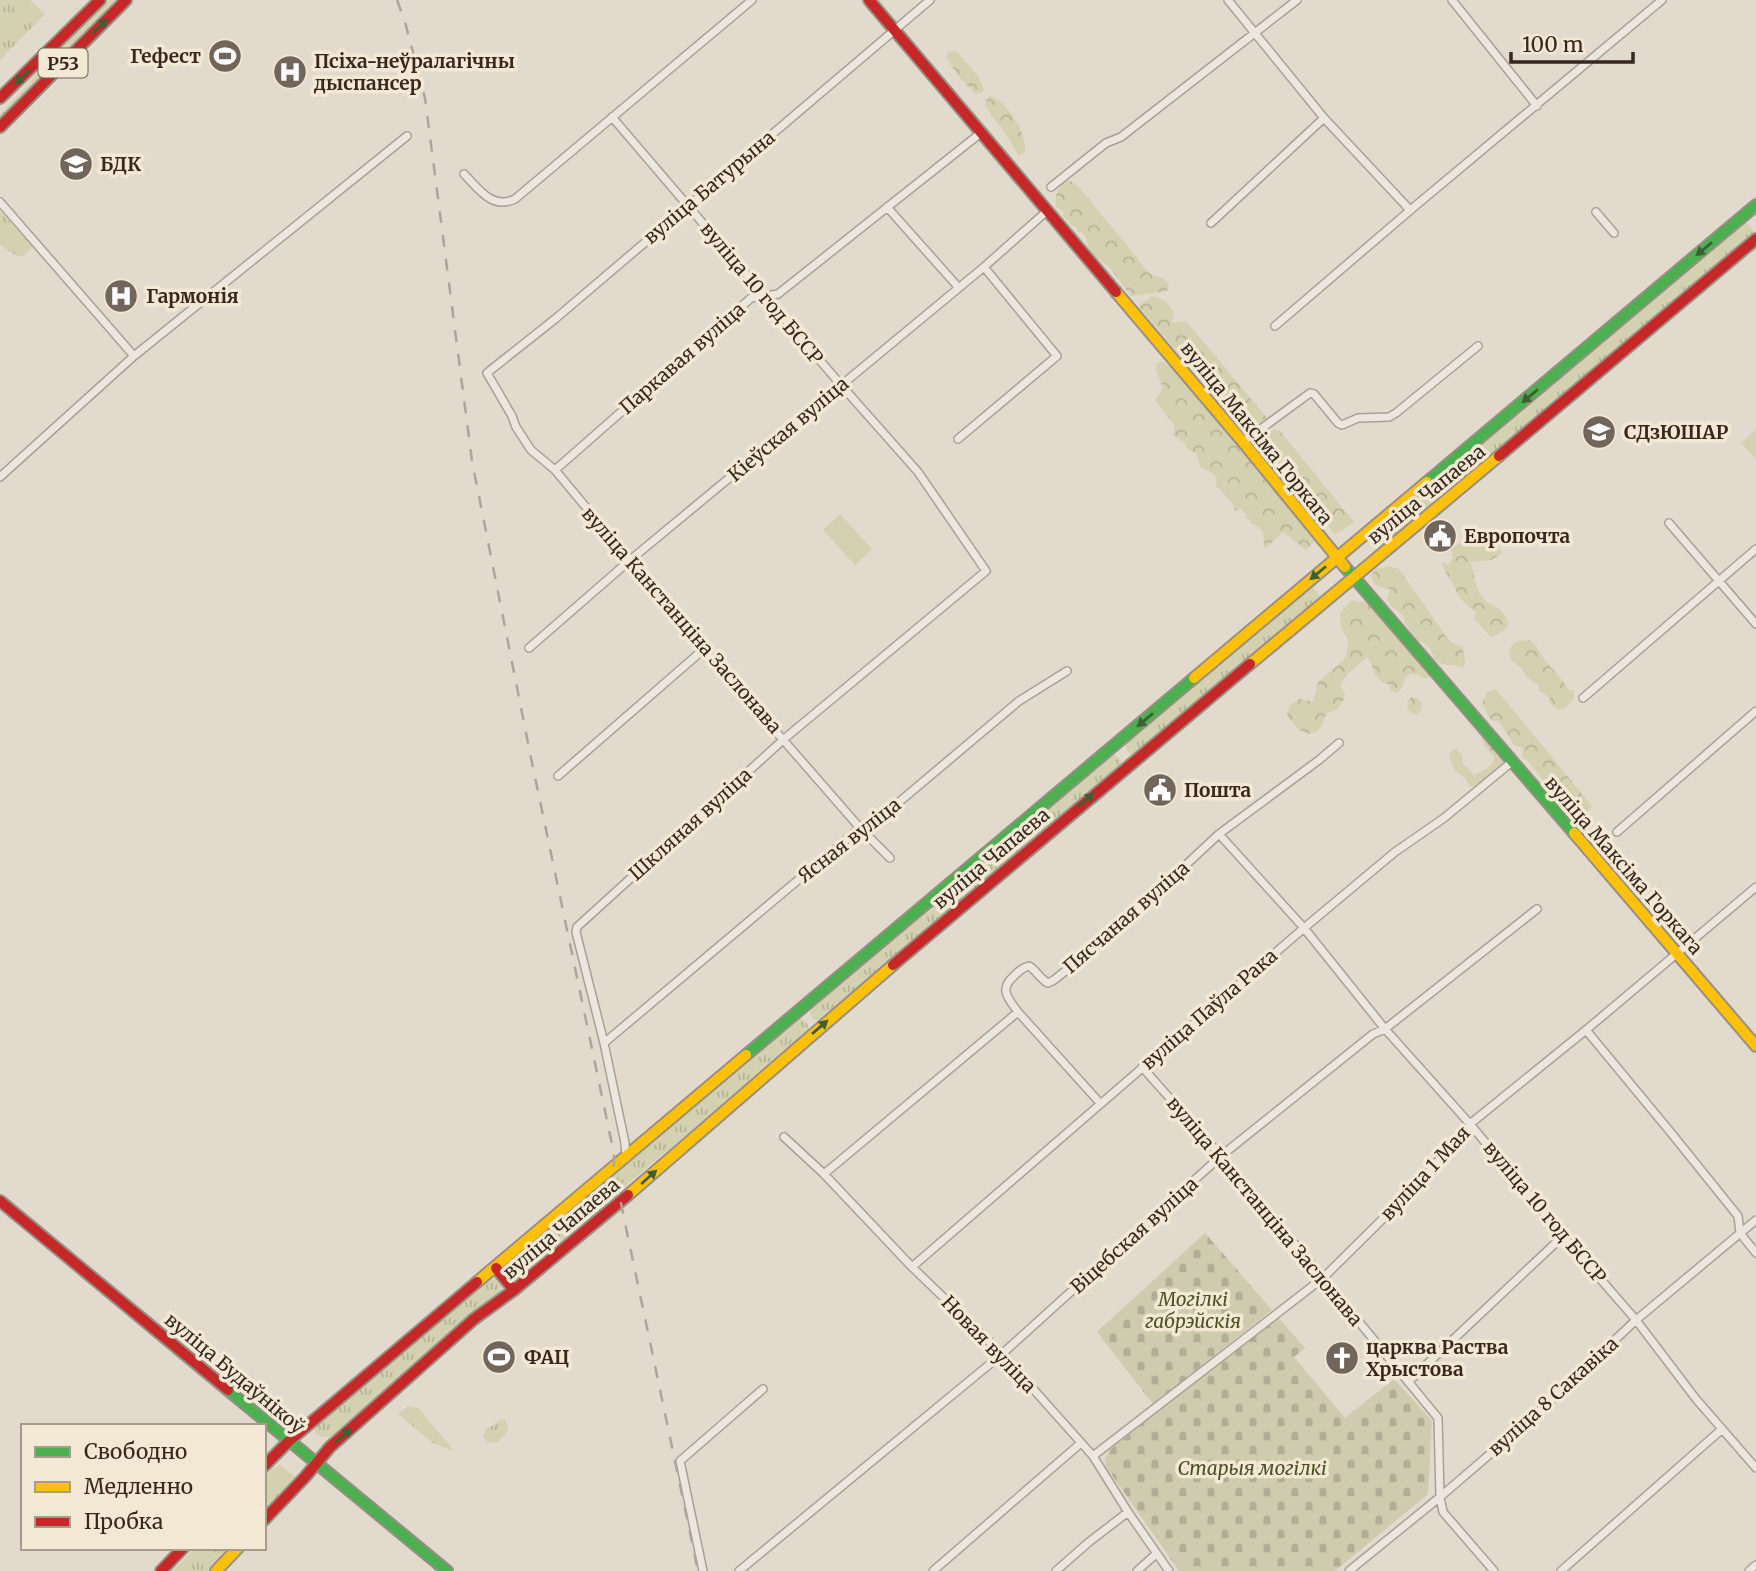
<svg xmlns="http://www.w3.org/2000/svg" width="1756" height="1571" font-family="Merriweather,serif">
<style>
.grass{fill:url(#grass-tufts)}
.forest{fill:url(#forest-crowns)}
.cemetery{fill:url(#cemetery-stones)}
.pitch{fill:#d3d1b0}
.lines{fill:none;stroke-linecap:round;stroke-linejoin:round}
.street-casing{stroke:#a8a096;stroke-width:10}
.fast-casing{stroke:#978f86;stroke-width:14}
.slow-casing{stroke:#978f86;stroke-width:14}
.jam-casing{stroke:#978f86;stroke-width:14}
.street{stroke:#ebe6de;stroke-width:7}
.fast{stroke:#4caf50;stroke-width:10}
.slow{stroke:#ffc107;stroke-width:10}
.jam{stroke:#c62828;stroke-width:10}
.rail{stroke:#aba59e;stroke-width:2.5;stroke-dasharray:12 12;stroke-linecap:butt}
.oneway{fill:#3f5e33}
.labels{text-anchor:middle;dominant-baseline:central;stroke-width:7;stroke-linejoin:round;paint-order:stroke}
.shield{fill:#f3e8d3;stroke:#6f6255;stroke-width:2}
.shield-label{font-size:18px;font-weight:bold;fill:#36281f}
.poi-label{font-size:19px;font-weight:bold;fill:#36281f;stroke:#f3e8d3;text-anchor:start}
.street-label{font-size:19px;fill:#36281f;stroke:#f3e8d3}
.park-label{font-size:19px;font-style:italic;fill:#4a5126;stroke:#f3e8d3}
</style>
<defs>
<pattern id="grass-tufts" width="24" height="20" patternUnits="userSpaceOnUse" patternTransform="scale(1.75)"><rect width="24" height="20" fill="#d3d1b0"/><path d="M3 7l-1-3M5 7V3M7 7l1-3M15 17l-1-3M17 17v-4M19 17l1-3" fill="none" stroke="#b6b397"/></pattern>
<pattern id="forest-crowns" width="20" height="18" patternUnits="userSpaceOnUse" patternTransform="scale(1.75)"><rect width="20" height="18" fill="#d3d1b0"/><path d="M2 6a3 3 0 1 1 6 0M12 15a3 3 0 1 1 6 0" fill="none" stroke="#b6b397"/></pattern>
<pattern id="cemetery-stones" width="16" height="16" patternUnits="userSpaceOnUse" patternTransform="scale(1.75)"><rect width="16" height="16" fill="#cecbaf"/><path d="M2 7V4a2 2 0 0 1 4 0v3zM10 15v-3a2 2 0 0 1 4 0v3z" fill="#b2ae96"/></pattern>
</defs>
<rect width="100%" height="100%" fill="#e2dacd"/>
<path class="grass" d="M0,0h30l15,14 -45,46z
M110,0h6l-116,119v-5l25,-26 14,-18z
M0,211l33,36 -10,9h-6l-17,-11z
M1745,221l11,13 -372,316 -11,-13z
M1311,586l10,11 -185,157 -4,1 -5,-4 -2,-10z
M1112,755l5,1 4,5 -1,7 -300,254c-5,-1 -8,-3 -10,-9l4,-8z
M800,1019c8,2 11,9 6,16l-199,166 -89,77 -3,1 -6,-3 -3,-5 3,-8 285,-242z
M493,1278l8,4c2,8 -3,12 -8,17l-162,137c-8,3 -16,0 -17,-9l9,-11z
M408,1406l10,2 3,3 33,40 -21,-8 -35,-29z
M501,1419l5,2 2,10 -11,12 -10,-1 -4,-6 2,-5z
M280,1465l16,12v4l-32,36v-41l8,-7z
M195,1548h39l-21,23h-40z"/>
<path class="forest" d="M954,51l4,2c10,11 23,23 26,38l-9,3 -17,-18 -12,-18 2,-6z
M990,96c17,4 40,42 34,58l-6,1c-8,-18 -23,-33 -33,-50l2,-6z
M1069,180l9,6 60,73c7,10 12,18 25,19l6,7 -2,6 -36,5 -21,-28 -19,-15 -6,-17 -4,-4h-3l-2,-6 -5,-1 -8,-9 1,-4 -8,-6c-1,-11 1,-22 13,-26z
M1152,296l12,4 10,12 -2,10h15l80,96 -21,14 -108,-126z
M1164,362l14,12 138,166 -10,10 -23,-18 -18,17 -2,-16 -4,-6 -9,-4v-3l-4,-2 1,-4 -4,-2 -2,-4 -6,3 -2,-7 -18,-19 2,-7c-4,-6 -10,-7 -16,-10l-5,-15c-6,-2 -10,-4 -12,-11l-10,-6 1,-10 -20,-26 8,-12 -7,-18 2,-7z
M1274,429l6,2 74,91 -19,13 -24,-30 -22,-31 -14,-15 -10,-18 1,-4z
M1476,532l14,5 13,16 -12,7 -20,2c4,14 4,33 18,41 11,7 13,6 20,19l-5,9 -13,6 -17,-18 2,-7c-14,-10 -17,-14 -23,-28 -4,-9 -10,-12 -11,-22l6,3 5,-7 -2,-9z
M1388,566l11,3 51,73 13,5 2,16 -2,5c-12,-6 -16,1 -29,-9 -1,-8 -6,-17 -16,-17l-14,-20v-6l-12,-9 -5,-8 3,-10c-12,-3 -16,-1 -19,-14l5,-6z
M1352,600l19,4 40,42 1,6 7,4 13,20 -7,3 -12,-6 -9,5c0,8 -1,11 -9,15l-5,-4 -1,-5c-14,-1 -16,-17 -21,-27 -11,9 -22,16 -28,29l5,8c-2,11 -7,17 -18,19 -3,5 -4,12 -8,16 -12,13 -26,-4 -32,-14l3,-10 10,-6 13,3 5,-20 27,-23 3,-12 -1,-10 -6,-8 -1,-16z
M1530,640c9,7 11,16 17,23 8,9 17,17 22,28l5,-1v8l-10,11 -4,1 -6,-2 -5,-7 1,-3 -12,-8 1,-5 -4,-2 -8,-6 -6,-9 -10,-8 -2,-11 8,-8z
M1496,689l96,117 -9,10 -9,1 -26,-30 -18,-24 -9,-7 2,-6 -2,-3 -6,-1 -16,-24 -8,-2 -9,-16 5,-12z
M1411,697l6,1 5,5 -1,7 -4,4h-3l-6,-4 -1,-7z
M1481,737h6l14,15 3,9 -3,4 -25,22 -7,-1 -3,-8c-13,-7 -14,-11 -17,-25l4,-3h3l6,5 1,10 4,2 6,8c9,-3 20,-8 21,-18l-10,-12z"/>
<path class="cemetery" d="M1205,1233l67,77 -119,94 -56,-72z
M1278,1317l27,31 -11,9 51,61 49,-39 38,42 -4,73 -93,77h-156l-72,-103c-4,-8 0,-14 5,-20z"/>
<path class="pitch" d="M1756,429v30l-15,-16z
M840,514l32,35 -17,16 -32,-35z"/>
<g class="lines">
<g class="street-casing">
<path id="street" d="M1228,0l96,118 86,92
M1452,0l85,106
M612,117l229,268 77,87 68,99 -202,168 -207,188 -1,5 28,111 21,100 1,15
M464,174c15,15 28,36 51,25l237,-199
M1051,187l55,-44 15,-6 176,-137
M0,202l134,154
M887,207l72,81
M1596,212l18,21
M1211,223l113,-105
M1275,326l139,-119 248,-207
M958,439l99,-83 -73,-89
M1243,442l67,-49 4,1 24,29 4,2 16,-7 31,-1 7,-4 82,-67
M555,470l196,-172 27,-4 204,-162
M0,477l134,-121 273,-220
M1669,523l87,101
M529,648l100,-87 355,-294 63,-56
M1583,698l173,-149
M558,776l146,-127
M1617,832l139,-121
M1219,834l85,94 81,101 85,95 93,112 73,84 60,79 60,69
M890,858l-30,-30 -156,-179 -149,-179 -24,-20 -15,-23 -4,-11 -25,-43 68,-54 375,-319
M1018,1012l82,91
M1586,1030l86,104 66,82 2,17 16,20
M604,1043l256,-215 13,-4 146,-123 48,-30
M1142,1067l79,89 102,122 115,140 2,79 3,15 51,59
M784,1137l40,37 88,93 90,87 91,102 35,56 41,59
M824,1174l194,-162c-9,-13 -20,-22 -4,-36 5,-5 8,-8 15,-10 8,5 11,13 19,17l6,-3 60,-48 105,-98 100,-74 20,-17
M912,1267l392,-339 91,-76 49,-34 69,-57
M1408,1382l155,-146
M1093,1456l230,-178 92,-91 55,-63 116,-94 170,-143
M703,1571l-23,-110 83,-72
M739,1571l263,-217 219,-198 152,-122 12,-5 152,-120
M933,1571l148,-128
M1056,1571l33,-29 39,-30
M1137,1571l19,-17
M1349,1571l91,-74 92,-79 104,-98 120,-100
M1561,1571l160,-141
M1749,1571l7,-6"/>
</g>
<g class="fast-casing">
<path id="fast" d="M1427,482l329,-277
M1345,567l229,266
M746,1055l448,-377
M228,1390l219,181"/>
</g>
<g class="slow-casing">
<path id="slow" d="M1116,292l127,150 102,125
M1250,664l249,-208
M1194,678l233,-196
M1574,833l182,213
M628,1195l265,-230
M477,1282l269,-227
M216,1571l22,-23"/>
</g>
<g class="jam-casing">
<path id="jam" d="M869,0l247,292
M0,98l100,-98
M0,127l126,-127
M1499,456l257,-217
M893,965l357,-301
M0,1201l228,189
M496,1268l18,22
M264,1466l25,-25 188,-159
M264,1520l41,-43 25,-30 144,-128 40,-29 114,-95
M161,1571l22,-23"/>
</g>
<use href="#street" class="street"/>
<use href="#fast" class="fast"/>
<use href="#slow" class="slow"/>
<use href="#jam" class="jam"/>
<path class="rail" d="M397,0l8,22 20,76 47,363 59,297 83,396v14l10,50 74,353"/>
</g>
<defs><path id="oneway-solid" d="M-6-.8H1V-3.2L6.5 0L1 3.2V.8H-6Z" transform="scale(1.75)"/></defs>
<g class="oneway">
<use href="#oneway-solid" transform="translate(100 26) rotate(-45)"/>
<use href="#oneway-solid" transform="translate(22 77) rotate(136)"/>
<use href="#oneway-solid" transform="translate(1704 249) rotate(140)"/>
<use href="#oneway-solid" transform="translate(1530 396) rotate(140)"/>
<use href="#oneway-solid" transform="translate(1318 573) rotate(140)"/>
<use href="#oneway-solid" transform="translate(1145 720) rotate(140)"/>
<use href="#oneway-solid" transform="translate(1086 800) rotate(-40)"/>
<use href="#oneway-solid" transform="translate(820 1027) rotate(-41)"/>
<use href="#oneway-solid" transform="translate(649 1177) rotate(-42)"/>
<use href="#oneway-solid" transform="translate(344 1435) rotate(-42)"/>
</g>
<defs>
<g id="stadium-disc" transform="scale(1.75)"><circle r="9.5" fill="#72665c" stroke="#f3e8d3"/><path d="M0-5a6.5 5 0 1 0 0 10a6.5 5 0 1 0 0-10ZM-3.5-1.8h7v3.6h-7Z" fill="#fff"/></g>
<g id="hospital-disc" transform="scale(1.75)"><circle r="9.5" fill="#72665c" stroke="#f3e8d3"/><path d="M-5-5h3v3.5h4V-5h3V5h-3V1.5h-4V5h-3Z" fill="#fff"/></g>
<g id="school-disc" transform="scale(1.75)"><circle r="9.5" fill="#72665c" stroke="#f3e8d3"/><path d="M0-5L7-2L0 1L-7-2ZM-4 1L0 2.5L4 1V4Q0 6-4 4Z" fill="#fff"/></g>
<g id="civic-disc" transform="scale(1.75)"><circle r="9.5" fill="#72665c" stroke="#f3e8d3"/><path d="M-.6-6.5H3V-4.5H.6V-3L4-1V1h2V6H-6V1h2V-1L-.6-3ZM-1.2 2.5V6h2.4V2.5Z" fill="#fff"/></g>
<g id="church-disc" transform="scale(1.75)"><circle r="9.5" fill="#72665c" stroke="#f3e8d3"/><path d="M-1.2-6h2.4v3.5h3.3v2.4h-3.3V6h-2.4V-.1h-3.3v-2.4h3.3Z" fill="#fff"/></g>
</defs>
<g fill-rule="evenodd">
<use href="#stadium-disc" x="225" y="56"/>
<use href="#hospital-disc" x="290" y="72"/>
<use href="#school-disc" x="76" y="164"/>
<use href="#hospital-disc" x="121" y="296"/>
<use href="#school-disc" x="1599" y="432"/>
<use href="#civic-disc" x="1440" y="536"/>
<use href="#civic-disc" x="1160" y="790"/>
<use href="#stadium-disc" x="499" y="1357"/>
<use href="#church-disc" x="1342" y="1358"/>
</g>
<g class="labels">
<rect class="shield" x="38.5" y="48.5" width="49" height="29" rx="5"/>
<g class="shield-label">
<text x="63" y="63">Р53</text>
</g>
<g class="poi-label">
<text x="201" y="56" text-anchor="end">Гефест</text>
<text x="314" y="61">Псіха-неўралагічны<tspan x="314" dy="22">дыспансер</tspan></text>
<text x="100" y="164">БДК</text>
<text x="146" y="296">Гармонія</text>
<text x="1624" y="432">СДзЮШАР</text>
<text x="1464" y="536">Европочта</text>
<text x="1184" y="790">Пошта</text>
<text x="1366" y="1347">царква Раства<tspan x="1366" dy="22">Хрыстова</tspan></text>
<text x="524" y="1357">ФАЦ</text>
</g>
<g class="street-label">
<text transform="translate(709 187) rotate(-40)">вуліца Батурына</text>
<text transform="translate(762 293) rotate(50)">вуліца 10 год БССР</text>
<text transform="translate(682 358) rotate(-41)">Паркавая вуліца</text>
<text transform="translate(788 429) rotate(-40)">Кіеўская вуліца</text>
<text transform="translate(1257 433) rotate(51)">вуліца Максіма Горкага</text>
<text transform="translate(1426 494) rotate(-39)">вуліца Чапаева</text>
<text transform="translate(682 620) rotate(49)">вуліца Канстанціна Заслонава</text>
<text transform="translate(690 824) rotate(-42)">Шкляная вуліца</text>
<text transform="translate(849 840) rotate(-38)">Ясная вуліца</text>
<text transform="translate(991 858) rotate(-40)">вуліца Чапаева</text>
<text transform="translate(1624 865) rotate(49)">вуліца Максіма Горкага</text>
<text transform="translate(1126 917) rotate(-41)">Пясчаная вуліца</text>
<text transform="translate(1209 1009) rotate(-41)">вуліца Паўла Рака</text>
<text transform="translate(1425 1173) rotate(-47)">вуліца 1 Мая</text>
<text transform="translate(1265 1211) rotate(50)">вуліца Канстанціна Заслонава</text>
<text transform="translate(1545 1212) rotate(50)">вуліца 10 год БССР</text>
<text transform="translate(561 1228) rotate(-40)">вуліца Чапаева</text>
<text transform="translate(1134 1235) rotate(-42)">Віцебская вуліца</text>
<text transform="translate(989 1344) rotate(46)">Новая вуліца</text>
<text transform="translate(235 1373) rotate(40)">вуліца Будаўнікоў</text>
<text transform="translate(1553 1396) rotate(-42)">вуліца 8 Сакавіка</text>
</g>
<g class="park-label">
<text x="1193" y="1299">Могілкі<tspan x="1193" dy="22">габрэйскія</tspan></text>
<text x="1252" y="1468">Старыя могілкі</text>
</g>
</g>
<rect x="21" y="1424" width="245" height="126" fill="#f3e8d3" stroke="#a79b8b" stroke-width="2"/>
<rect x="35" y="1447" width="35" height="10" fill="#4caf50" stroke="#a79b8b" stroke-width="2"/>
<text x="84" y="1459" font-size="21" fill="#36281f">Свободно</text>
<rect x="35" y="1482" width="35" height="10" fill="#ffc107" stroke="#a79b8b" stroke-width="2"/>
<text x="84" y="1494" font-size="21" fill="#36281f">Медленно</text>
<rect x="35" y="1517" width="35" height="10" fill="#c62828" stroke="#a79b8b" stroke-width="2"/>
<text x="84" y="1529" font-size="21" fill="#36281f">Пробка</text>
<path d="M1511 52v10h122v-10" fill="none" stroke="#36281f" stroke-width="3.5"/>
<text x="1522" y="52" font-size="21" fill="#36281f" stroke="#f3e8d3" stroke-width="5" paint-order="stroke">100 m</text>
</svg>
